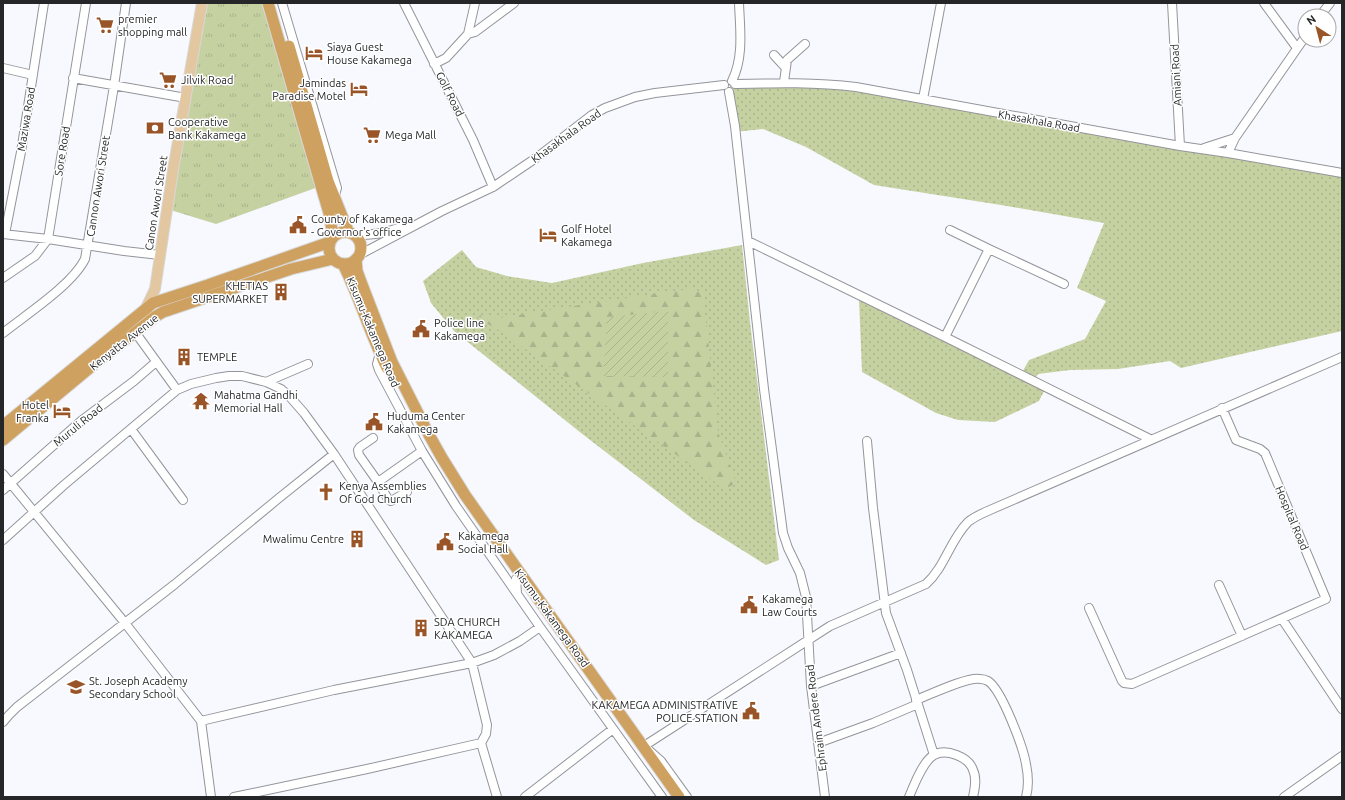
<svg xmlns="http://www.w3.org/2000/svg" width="1345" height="800" font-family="Ubuntu,sans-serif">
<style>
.grass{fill:url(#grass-dots)}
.forest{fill:url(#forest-firs)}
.park{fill:url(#park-tufts)}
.garden{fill:url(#garden-furrows)}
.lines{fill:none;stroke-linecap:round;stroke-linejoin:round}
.minor-casing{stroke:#93959b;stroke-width:10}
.major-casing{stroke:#d8d8d8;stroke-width:12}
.highway-casing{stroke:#d8d8d8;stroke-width:13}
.minor{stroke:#fff;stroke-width:8}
.major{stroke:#e2c7a0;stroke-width:10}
.highway{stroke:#cea160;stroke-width:11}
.labels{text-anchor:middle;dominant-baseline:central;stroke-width:3;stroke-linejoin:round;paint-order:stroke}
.poi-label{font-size:11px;fill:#252628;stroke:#fff;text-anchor:start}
.street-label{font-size:11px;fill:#252628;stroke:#fff}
</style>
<defs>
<pattern id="grass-dots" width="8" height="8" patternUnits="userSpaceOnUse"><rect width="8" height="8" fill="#c6d1a2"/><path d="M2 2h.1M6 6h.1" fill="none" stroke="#aab38c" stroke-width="1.8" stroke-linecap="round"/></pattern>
<pattern id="forest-firs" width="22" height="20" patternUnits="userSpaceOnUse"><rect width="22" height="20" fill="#c6d1a2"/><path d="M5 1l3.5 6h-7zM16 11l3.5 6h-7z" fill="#aab38c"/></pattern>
<pattern id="park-tufts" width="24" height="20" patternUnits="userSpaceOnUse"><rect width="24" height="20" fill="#c6d1a2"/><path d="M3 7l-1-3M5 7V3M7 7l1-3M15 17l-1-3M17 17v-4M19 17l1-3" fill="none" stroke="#aab38c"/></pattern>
<pattern id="garden-furrows" width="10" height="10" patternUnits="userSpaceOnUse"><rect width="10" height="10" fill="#c6d1a2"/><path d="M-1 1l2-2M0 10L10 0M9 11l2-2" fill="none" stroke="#aab38c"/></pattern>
</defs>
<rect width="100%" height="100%" fill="#f7f9ff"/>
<path class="grass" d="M790,84l33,3 100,14 302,56 61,7 56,9v158l-161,37 -11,-7 -52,8 -48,1 -32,4 -5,8 13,5 -7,14 -44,21 -37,-2 -22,-7 -74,-41 -3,-73 160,79 10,-18 56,-21 21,-38 -29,-13 27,-65 -103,-18 -127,-20 -68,-38 -43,-18 -29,3 -4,-46z
M742,245l8,77 29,238 -13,5 -72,-45 -113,-87 -127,-102 -23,-28 -8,-22 39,-31 14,17 31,9 45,7 91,-20z"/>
<path class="forest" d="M690,289l13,4 15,139 18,51 -11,6 -228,-160 -19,-10 2,-4 21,3 86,-14z"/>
<path class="park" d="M202,3h66l53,183 -105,38 -49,-15z"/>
<path class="garden" d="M668,311v66l-65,-1 4,-59z"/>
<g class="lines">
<g class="minor-casing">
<path id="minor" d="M282,3l55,185 -3,10
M404,3l69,137 20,47
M1172,3l8,143
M1264,3l33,45
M1320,16l10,-13
M468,34l7,-2 39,-29
M774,55l11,12
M434,64l12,-6 22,-24 7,-31
M3,68l30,7
M73,78l113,20
M732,81c12,-24 8,-52 7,-78
M784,82l3,-22 18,-16
M735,84c41,-1 81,-2 121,3l324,59 48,7 114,20
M729,92l6,34 29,263 19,144 5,15 12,25 6,24 5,89 14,111
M923,99l18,-96
M1204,148l31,-10
M1228,153l7,-15 70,-101
M950,230l39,19
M3,234l45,5 76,12 36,4
M5,234l16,-82 23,-149
M356,235c21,0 33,-3 53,-11
M748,241l197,96 205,102
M359,255l83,-44 51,-24 46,-31 53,-41 13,-7 30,-11 20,-4 69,-8
M3,278l32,-22 13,-17 38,-236
M135,332l42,58 14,-6 25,-6 13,-2h13l24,6 15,7 9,8 14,16 30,41 138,209 15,62 -1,9 -5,9 16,54
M3,333c24,-19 69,-48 82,-74l29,-173 12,-83
M945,337l44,-88 75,35
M380,353l-3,11 2,6 43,81 34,55 84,121 122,170
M266,382l42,-18
M131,429l52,71
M373,438l-13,9 -2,3 1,5 19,27 44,-31
M867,441l6,67 13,105 21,57 27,85
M3,474l122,149 76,98 10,76
M378,482l10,17 3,2 16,-9
M3,490l78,-69 53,-40 22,-19
M3,540l61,-55 113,-95
M516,579l1,14
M1219,585l23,51
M1089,608l33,73 2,2 8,1 194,-85 -61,-146 -5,-4 -24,-9 -14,-32
M1282,619l60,90
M811,686l90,-33
M916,700c13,-5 53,-24 64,-21 2,0 6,1 8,2 14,9 35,66 38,83 2,10 3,22 0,33
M201,721l133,-31 138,-27 22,-8 26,-14 20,-14
M3,722l6,-7 8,-8 158,-123 104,-86 55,-44
M818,743l55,-20 45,-19
M234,797l133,-28 114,-26
M525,797l88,-68
M687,797l-26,-36 -17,-15 186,-120 96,-42c19,-17 24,-44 42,-62 6,-5 15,-9 22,-12l352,-153
M909,797c5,-12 14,-36 25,-42 12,-7 35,2 39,15 4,8 2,18 0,27
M1284,797l58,-41"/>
</g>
<g class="major-casing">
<path id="major" d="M150,320l-4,-12 9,-19 18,-119 29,-167"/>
</g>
<g class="highway-casing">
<path id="highway" d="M268,3l53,183 8,27 4,23
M289,46l39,135 20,50
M329 248a16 16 0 1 1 32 0a16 16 0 1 1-32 0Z
M356,259l1,12 4,11 31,80 36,71 14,25 23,37 50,71 164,231
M343,264c17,34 27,70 44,104
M3,426l150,-123 55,-18 122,-43
M3,440l89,-74 64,-50 7,-4 128,-43 42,-10"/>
</g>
<use href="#minor" class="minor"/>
<use href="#major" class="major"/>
<use href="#highway" class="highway"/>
</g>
<defs>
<g id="supermarket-bare" transform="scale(1.38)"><path d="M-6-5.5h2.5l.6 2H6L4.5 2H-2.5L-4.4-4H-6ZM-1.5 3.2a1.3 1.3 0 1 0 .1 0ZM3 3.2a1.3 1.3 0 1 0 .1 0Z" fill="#995527" stroke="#fff" stroke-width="2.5" paint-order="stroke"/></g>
<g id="hotel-bare" transform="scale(1.38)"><path d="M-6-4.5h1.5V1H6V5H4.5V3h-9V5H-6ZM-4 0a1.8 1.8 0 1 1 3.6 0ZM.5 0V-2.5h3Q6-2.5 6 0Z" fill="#995527" stroke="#fff" stroke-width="2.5" paint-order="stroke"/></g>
<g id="bank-bare" transform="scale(1.38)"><path d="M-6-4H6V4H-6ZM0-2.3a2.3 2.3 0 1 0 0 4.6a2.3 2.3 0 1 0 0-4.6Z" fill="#995527" stroke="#fff" stroke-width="2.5" paint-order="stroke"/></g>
<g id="civic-bare" transform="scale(1.38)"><path d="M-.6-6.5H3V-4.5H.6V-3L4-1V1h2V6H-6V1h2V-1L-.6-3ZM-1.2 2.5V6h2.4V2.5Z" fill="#995527" stroke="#fff" stroke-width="2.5" paint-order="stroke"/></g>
<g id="building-bare" transform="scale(1.38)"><path d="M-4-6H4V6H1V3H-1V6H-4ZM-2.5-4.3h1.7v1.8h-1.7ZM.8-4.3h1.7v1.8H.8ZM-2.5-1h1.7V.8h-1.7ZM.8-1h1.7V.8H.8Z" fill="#995527" stroke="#fff" stroke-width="2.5" paint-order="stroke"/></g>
<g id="temple-bare" transform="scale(1.38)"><path d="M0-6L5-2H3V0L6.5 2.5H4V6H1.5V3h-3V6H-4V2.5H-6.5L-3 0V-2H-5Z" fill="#995527" stroke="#fff" stroke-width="2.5" paint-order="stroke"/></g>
<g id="church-bare" transform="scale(1.38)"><path d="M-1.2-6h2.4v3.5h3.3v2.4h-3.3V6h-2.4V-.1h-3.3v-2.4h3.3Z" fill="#995527" stroke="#fff" stroke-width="2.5" paint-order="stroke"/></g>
<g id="school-bare" transform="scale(1.38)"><path d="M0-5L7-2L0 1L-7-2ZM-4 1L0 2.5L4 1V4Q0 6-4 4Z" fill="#995527" stroke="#fff" stroke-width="2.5" paint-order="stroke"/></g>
</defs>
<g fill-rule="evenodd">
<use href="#supermarket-bare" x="105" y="25"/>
<use href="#hotel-bare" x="314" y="53"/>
<use href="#supermarket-bare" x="168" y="80"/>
<use href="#hotel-bare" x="359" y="89"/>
<use href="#bank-bare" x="155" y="128"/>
<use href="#supermarket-bare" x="372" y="135"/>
<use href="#civic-bare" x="298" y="225"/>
<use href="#hotel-bare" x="548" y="235"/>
<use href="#building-bare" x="281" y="292"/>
<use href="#civic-bare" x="421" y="329"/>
<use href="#building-bare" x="184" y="357"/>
<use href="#temple-bare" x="201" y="401"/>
<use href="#hotel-bare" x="62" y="411"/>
<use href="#civic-bare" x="374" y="422"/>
<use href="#church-bare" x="326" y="492"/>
<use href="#building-bare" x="357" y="539"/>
<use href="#civic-bare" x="445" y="542"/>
<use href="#civic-bare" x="749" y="605"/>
<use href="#building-bare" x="421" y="628"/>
<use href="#school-bare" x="76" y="687"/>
<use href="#civic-bare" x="751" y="711"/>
</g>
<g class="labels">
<g class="poi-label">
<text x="118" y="19">premier<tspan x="118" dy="13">shopping mall</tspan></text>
<text x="327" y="47">Siaya Guest<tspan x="327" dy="13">House Kakamega</tspan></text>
<text x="181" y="80">Jilvik Road</text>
<text x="346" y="83" text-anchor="end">Jamindas<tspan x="346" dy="13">Paradise Motel</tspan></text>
<text x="168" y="122">Cooperative<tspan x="168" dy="13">Bank Kakamega</tspan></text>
<text x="385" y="135">Mega Mall</text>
<text x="311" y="219">County of Kakamega<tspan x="311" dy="13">- Governor's office</tspan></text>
<text x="561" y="229">Golf Hotel<tspan x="561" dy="13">Kakamega</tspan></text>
<text x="268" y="286" text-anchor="end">KHETIAS<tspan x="268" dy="13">SUPERMARKET</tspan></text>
<text x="434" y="323">Police line<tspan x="434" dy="13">Kakamega</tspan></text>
<text x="197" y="357">TEMPLE</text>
<text x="214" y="395">Mahatma Gandhi<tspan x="214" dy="13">Memorial Hall</tspan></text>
<text x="49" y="405" text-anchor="end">Hotel<tspan x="49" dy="13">Franka</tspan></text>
<text x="387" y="416">Huduma Center<tspan x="387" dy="13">Kakamega</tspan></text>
<text x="339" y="486">Kenya Assemblies<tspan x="339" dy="13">Of God Church</tspan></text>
<text x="458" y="536">Kakamega<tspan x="458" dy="13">Social Hall</tspan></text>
<text x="344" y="539" text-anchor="end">Mwalimu Centre</text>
<text x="762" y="599">Kakamega<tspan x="762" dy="13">Law Courts</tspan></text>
<text x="434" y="622">SDA CHURCH<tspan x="434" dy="13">KAKAMEGA</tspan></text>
<text x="89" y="681">St. Joseph Academy<tspan x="89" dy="13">Secondary School</tspan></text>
<text x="738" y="705" text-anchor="end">KAKAMEGA ADMINISTRATIVE<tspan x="738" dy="13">POLICE STATION</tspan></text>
</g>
<g class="street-label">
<text transform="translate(1176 75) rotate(-93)">Amiani Road</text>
<text transform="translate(450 94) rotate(63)">Golf Road</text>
<text transform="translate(26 119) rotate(-81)">Maziwa Road</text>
<text transform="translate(1039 121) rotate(10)">Khasakhala Road</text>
<text transform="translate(566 136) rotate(-36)">Khasakhala Road</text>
<text transform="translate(62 151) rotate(-81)">Sore Road</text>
<text transform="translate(98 186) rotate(-81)">Cannon Awori Street</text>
<text transform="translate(156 203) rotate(-81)">Canon Awori Street</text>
<text transform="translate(373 332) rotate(67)">Kisumu-Kakamega Road</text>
<text transform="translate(124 342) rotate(-38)">Kenyatta Avenue</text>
<text transform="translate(78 425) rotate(-39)">Muruli Road</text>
<text transform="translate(1292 518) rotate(67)">Hospital Road</text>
<text transform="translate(552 618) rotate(54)">Kisumu-Kakamega Road</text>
<text transform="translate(816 718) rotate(-97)">Ephraim Andere Road</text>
</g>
</g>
<rect width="1345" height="800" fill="none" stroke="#252628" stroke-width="8"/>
<g transform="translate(1317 28) rotate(324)"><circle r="19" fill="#ffffff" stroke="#a8a8a9"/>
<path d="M0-3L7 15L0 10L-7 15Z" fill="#995527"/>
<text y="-6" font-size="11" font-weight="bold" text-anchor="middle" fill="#252628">N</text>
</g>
</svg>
